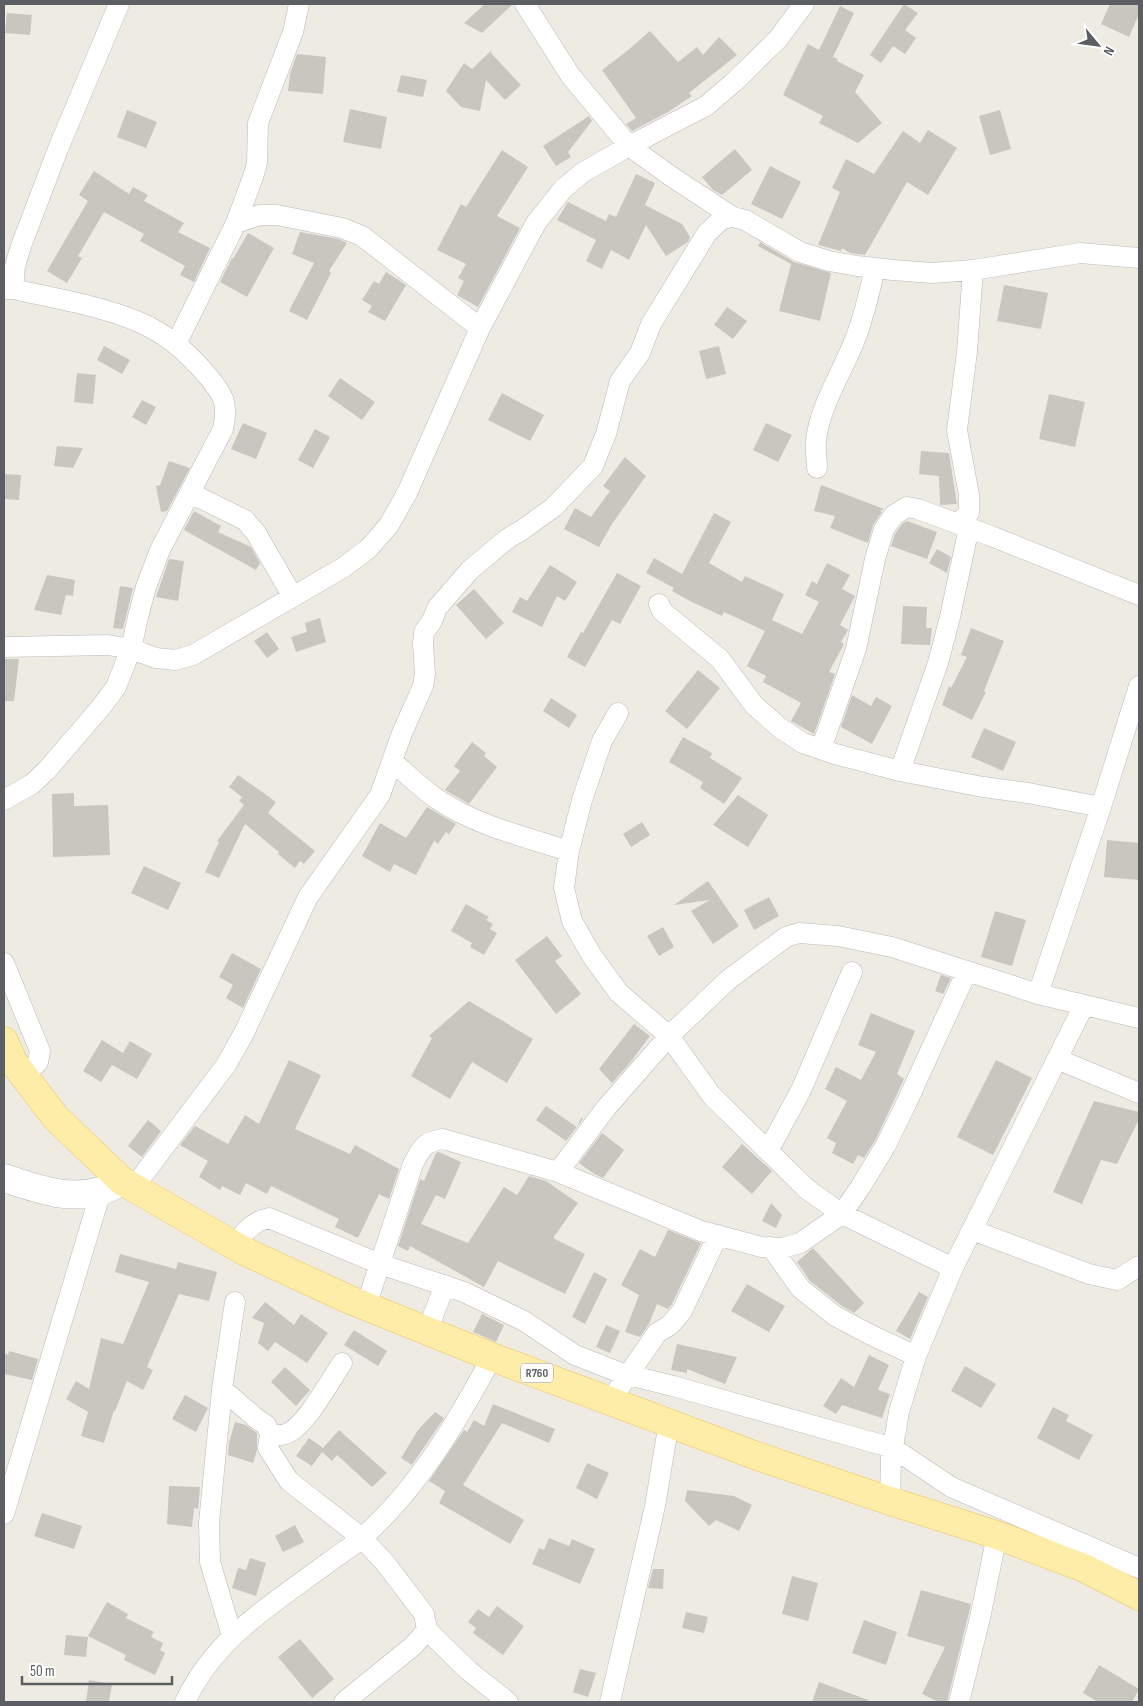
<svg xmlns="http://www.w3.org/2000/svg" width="1143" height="1706" font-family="'Sofia Sans Condensed',sans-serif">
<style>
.building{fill:#c9c6c0}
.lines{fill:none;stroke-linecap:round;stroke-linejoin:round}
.street-casing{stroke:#b6b9bd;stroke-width:21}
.secondary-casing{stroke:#b7babf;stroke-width:29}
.primary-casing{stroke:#f0c15a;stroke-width:29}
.street{stroke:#fff;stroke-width:20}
.secondary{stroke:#fff;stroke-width:28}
.primary{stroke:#feeda8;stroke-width:28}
.labels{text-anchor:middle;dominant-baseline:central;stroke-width:4;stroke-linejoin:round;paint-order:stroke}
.shield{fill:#fff;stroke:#8c8f92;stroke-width:1}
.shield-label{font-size:12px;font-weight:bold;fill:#5b5f64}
</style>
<rect width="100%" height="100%" fill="#eeebe3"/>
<path class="building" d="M485,4h28l-31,29 -18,-10z
M904,4l14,9 -13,17 11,8 -11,16 -12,-8 -12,17 -11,-8z
M1110,4h29v10l-10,23 -28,-13z
M840,6l14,7 -21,44 5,2 -1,2 27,14 -9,17 27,31 -24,20 -39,-20 4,-7 -40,-21 25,-51 11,6z
M7,13l25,2 -2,20 -25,-2z
M650,31l28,31 19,-15 6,8 16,-18 18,18 -48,38 3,3 -24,16 -36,19 -6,-7 10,-6 -34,-48 25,-19z
M492,50l-1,3 30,32 -16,15 -19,-20 -6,31 -19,-4 -15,-16 18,-28 8,6z
M297,54l29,3 -3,37 -35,-3 2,-17z
M401,75l26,5 -4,17 -26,-5z
M350,109l37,8 -6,32 -38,-7z
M127,110l30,12 -11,26 -29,-11z
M1000,110l11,39 -21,6 -11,-39z
M589,116l3,5 -24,31 3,5 -15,9 -13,-20z
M928,130l29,18 -29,47 -21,-13 -42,73 -15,-2 -8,-5 -1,3 -23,-6 22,-53 -8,-4 14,-29 28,15 29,-43 17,12z
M735,149l17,21 -30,25 -9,-5 -11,-13z
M502,150l26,17 -31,49 23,12 -42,79 -21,-12 7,-14 -6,-3 8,-14 -29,-14 24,-46 5,3z
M770,166l31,16 -19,37 -31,-15z
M94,171l35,23 4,-7 15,8 -4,6 40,22 -6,9 32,16 -16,34 -14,-7 5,-9 -45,-25 4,-7 -40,-22 -26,44 4,2 -15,25 -20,-12 41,-70 -9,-6z
M636,174l19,9 -10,22 37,19 8,13 -2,5 -22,14 -20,-31 -17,35 -18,-10 -9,19 -16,-8 10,-21 -39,-20 11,-18 38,19 3,-7 7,3z
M300,232l39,7 8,4 -18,28 2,2 -24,47 -18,-9 25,-48 -22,-9z
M248,233l26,15 -27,49 -27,-15 12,-24 1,1z
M760,242l34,20 37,11 -11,48 -41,-10 12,-47 -33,-18z
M386,272l20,13 -21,36 -17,-9 4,-6 -10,-6 12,-19 5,3z
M1004,285l44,8 -7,36 -44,-8z
M727,307l20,14 -14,18 -19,-14z
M104,346l26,14 -8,14 -25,-14z
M719,346l7,28 -20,5 -7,-28z
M77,373l19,2 -3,29 -19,-2z
M340,378l35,24 -13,18 -34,-24z
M502,393l42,22 -14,26 -42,-21z
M1049,394l36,8 -10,45 -36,-8z
M142,400l14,7 -10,18 -14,-8z
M243,423l24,10 -11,26 -25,-10z
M766,423l26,12 -14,27 -25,-12z
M315,429l15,8 -17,31 -15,-8z
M57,446l26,2 -10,20 -19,-2z
M921,451l28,2 8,51 -17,1 -1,-29 -20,-2z
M625,457l21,19 -34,48 -13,23 -35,-18 11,-21 16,9 19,-26 -7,-5z
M169,461l21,7 -23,43 -6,1 -5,-26 4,-1z
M4,474l17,1 -2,25 -15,-1z
M821,485l63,24 -4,2 2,1 -9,13 -5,18 -38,-15 5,-12 -21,-5z
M194,511l27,15 -3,6 33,15 9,16 -4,7 -72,-40z
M714,513l17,9 -22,41 33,19 3,-6 39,18 -12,26 30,14 17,-32 -14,-7 7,-14 5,3 10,-21 23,12 -8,14 13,7 -15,29 8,5 -7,12 3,2 -15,28 6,2 -21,60 -23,-13 10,-18 -38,-21 3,-6 -19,-10 18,-35 -41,-19 -2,4 -32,-15 -18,-10 2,-3 -28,-15 8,-15 28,16z
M907,521l30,11 -10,27 -36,-13 4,-12 7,-10z
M937,549l14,8 -4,16 -18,-10z
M169,559l15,2 -6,40 -22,-4z
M550,565l27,17 -12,19 -8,-5 -15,31 -30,-15 8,-15 7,4z
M617,573l24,13 -21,38 -8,-4 -27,47 -18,-10 14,-25 2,1z
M47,575l28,5 -2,16 -7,-1 -5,20 -27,-5z
M120,586l13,2 -10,41 -10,-1z
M474,589l30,34 -18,16 -30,-34z
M903,606l24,1 -1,21h6l-2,17 -29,-1z
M320,618l6,24 -30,10 -5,-15 16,-5 -2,-9z
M971,628l33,13 -20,50 2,1 -14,28 -30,-15 7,-19 2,2 16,-31 -6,-2z
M267,632l12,17 -12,9 -13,-17z
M4,659h15l-5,42h-10z
M698,670l22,18 -33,41 -22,-18z
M852,695l19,11 5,-9 16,9 -20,38 -31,-17z
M551,698l26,17 -8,13 -26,-17z
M984,728l32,14 -13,29 -32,-14z
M683,737l29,16 -2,5 32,20 -18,26 -24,-16 3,-6 -34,-20z
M472,742l14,11 -2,3 13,11 -28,37 -24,-14 15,-19 -6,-5z
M238,775l38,27 -8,11 47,38 -11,13 -4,-3 -5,7 -17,-14 1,-2 -34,-28 -26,54 -14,-6 14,-30 -2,-1 27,-36 -5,-4 3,-4 -13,-10z
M74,793v13l34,-1 2,50 -57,2 -1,-63z
M738,795l30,20 -20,32 -35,-22z
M427,807l29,17 -7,10 -3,-2 -8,12 -4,-3 -18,34 -22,-11 -4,8 -28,-16 18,-33 26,15z
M642,822l8,13 -19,12 -8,-13z
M1107,840l32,3v37l-35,-3z
M144,866l37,17 -13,27 -37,-17z
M708,881l31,45 -26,18 -22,-33 19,-11 -36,5z
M769,897l10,19 -25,14 -10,-20z
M466,904l23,13 -3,3 7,4 -3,5 7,4 -13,22 -14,-8 2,-4 -21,-12z
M995,911l31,9 -14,46 -31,-9z
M663,927l11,20 -15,9 -12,-20z
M547,936l15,20 -7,5 26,33 -25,20 -41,-54z
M232,953l29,16 -18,39 -17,-10 7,-13 -14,-8z
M941,975l10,3 -8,16 -8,-3z
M469,1001l64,38 -26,44 -35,-21 -22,37 -39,-23 21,-38 -3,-2z
M871,1013l44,18 -18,43 7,5 -28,60 -12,19 -6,-3 -5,9 -21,-11 4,-10 -9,-5 20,-37 -22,-12 11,-22 25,13 15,-28 -18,-7z
M634,1024l16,12 -21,28 -17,19 -13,-14z
M102,1040l21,13 7,-12 22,13 -15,25 -25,-14 -11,17 -18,-11z
M289,1060l32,15 -26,54 55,25 5,-9 44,24 -10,30 -10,-5 -21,44 -23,-11 4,-8 -68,-33 -4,8 -21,-11 -6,12 -18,-9 -2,4 -21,-13 9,-16 -28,-16 15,-19 33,18 17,-29 14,9z
M996,1060l36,18 -39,77 -36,-18z
M1094,1101l45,11v7l-22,45 -16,-4 -19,44 -29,-12z
M546,1106l31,21 4,-9 2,1 -17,22 -30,-21z
M148,1120l13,11 -19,26 -14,-11z
M602,1133l22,17 -21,28 -10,-5 -14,-10z
M742,1144l30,27 -20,23 -30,-27z
M439,1152l22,10 -16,37 -9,-4 -15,29 47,19 36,-56 13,8 12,-19 17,5 32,22 -25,35 32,16 -20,40 -67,-33 -14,26 -74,-41 -2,5 -10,-5 22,-67 4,2 12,-28z
M771,1203l11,12 -6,13 -14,-7z
M668,1230l33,13 -29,61 -4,5 -11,-5 -8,20 -9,13 -15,-5 14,-37 -18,-10 19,-36 15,8z
M813,1248l51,55 -10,10 -12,-7 -32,-25 -13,-19z
M120,1254l56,15 2,-7 39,10 -8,29 -30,-7 -32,73 6,3 -10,20 -16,-9 -12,30 -1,-1 -10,33 -23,-7 7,-24 -22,-13 10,-18 13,8 12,-51 22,6 26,-62 -34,-10z
M594,1272l13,7 -22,45 -13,-7z
M747,1284l38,22 -16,26 -38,-21z
M919,1292l9,5 -18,42 -14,-8z
M265,1302l29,23 7,-11 27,19 -21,30 -32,-21 -7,9 -10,-8 6,-20 -12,-5z
M482,1314l22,11 -8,17 -23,-10z
M606,1325l14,6 -10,22 -14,-6z
M354,1330l33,21 -9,15 -34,-21z
M677,1344l60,13 -12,27 -38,-15v4l-16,-3z
M9,1351l29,8 -6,21 -28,-6v-21l4,2z
M869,1355l20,10 -11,25 12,4 -8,24 -40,-13 -6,9 -13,-8 18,-28 13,9z
M965,1366l31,18 -15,24 -30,-17z
M285,1367l25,23 -14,16 -25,-24z
M185,1395l23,13 -12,24 -24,-13z
M493,1404l62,25 -6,14 -47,-20 -39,62 61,35 -14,24 -71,-41 6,-12 -16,-10 35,-51 3,2 7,-12 10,6z
M1053,1407l16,8 -3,6 27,14 -14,25 -42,-22z
M435,1412l9,6 -32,47 -11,-7 17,-28z
M235,1422l11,3 11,8v17l-4,13 -25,-8 1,-12z
M339,1430l48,43 -15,14 -35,-32 -5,6 -10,-9 -10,14 -16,-10 13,-18 14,10z
M587,1463l22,10 -12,26 -21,-11z
M169,1486l31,1 -2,22 -4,-1 -2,19 -25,-3z
M687,1490l47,6 18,9 -13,26 -23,-11 -7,6 -24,-25z
M42,1513l40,13 -8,23 -40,-13z
M295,1525l9,17 -21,10 -8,-16z
M549,1538l20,8 3,-7 23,10 -15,35 -48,-20 7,-16 5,2z
M250,1558l16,5 -10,33 -24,-8 6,-20 8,2z
M653,1569h11l-1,20 -15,-1z
M792,1576l26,7 -10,38 -26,-7z
M921,1590l50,14 -24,98h-8l-17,-8 23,-47 -38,-11z
M107,1602l21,12 -2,4 28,14 -3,5 12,6 -3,7 5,3 -10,22 -31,-15 2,-5 -38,-19z
M497,1606l27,20 -21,29 -30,-22 3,-5 -8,-6 10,-13 11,8z
M686,1612l22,5 -4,16 -22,-5z
M864,1620l33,12 -11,33 -34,-12z
M66,1635l22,2 -2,20 -22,-2z
M300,1639l34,40 -22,19 -34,-41z
M1099,1665l40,24 -7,13h-34l-15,-9z
M580,1669l16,4 -8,24 -15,-5z
M89,1680l23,4 -3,18h-23z
M819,1682l49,18v2h-56z"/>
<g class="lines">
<g class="street-casing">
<path id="street" d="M525,4l45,71 59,71 43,31 61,40
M236,223l17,-46 4,-14 1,-40 35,-91 6,-28
M4,289h9c40,9 89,17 126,33 26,11 49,31 67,52 17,21 23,27 17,55l-63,121 -14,37 -8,30 -7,32 -15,38 -14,19 -55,64 -15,14 -28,16
M13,289l2,-23 6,-20 37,-97 61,-145
M176,344l60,-121 24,-8h17l65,13 20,8 118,92
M817,468c0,-9 -2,-18 -1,-27 3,-33 26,-69 38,-99 10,-24 15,-49 21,-74
M190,493l55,27 11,13 37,64
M958,523l11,-10v-18l-12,-65 10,-78 6,-82
M659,604l3,7 58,48 34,46 26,23 23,15 32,11 65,17 83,16 45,6 73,14
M4,647l104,-2 23,4 25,9 19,2 18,-5 151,-88 25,-19 20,-23 18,-32 73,-165 56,-105 27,-34 19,-16 47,-27 77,-40 28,-24 44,-43 26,-35
M618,713l-16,28 -20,59 -13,51 -5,37 8,33 20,35 27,37 50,43 43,60 96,94 34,24 111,54
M821,749l35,-100 19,-90 9,-30 10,-14 13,-8 11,2 73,27 148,59
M392,761c15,13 29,27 45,38 38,26 88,38 132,52
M900,771l38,-108 12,-46 19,-90
M4,963l36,88 -2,11 -14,14
M1038,994l63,-187 38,-121
M1057,1059l82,34
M768,1151l33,-61 51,-118
M558,1172l48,-64 63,-72 59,-56 58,-43 13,-4 39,3 54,11 146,47 101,24
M134,1187l92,-122 18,-32 64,-136 72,-102 22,-62 21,-47 2,-12 -2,-30 1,-12 8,-11 5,-13 33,-38 37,-31 15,-9 32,-23 39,-41 13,-32 14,-53 20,-28 11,-29 56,-91 15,-14 11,-2 12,3 55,32 29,9 28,5 36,4 39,3 41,-3 107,-17 59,5
M972,1230l117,44 28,6 22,-14
M233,1245c11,-11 19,-24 36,-27l111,46 84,28 60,29 51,34 46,18 52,13 220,62 58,39 188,81
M771,1247l30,42 34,27 34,18 47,22
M366,1306l47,-142c9,-17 11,-22 30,-25l115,33 143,59 61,16 20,1 18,-5 42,-29 19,-28 25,-41 19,-39 62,-135
M427,1331l18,-46
M222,1389l35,30 9,6 4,9 -2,14 21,33 73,57 24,26 38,50 3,16 -14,16 -69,56
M610,1401l47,-68 13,-8 12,-14 36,-76
M270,1434c5,1 10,2 16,0 19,-7 44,-53 56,-71
M890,1501l1,-43 8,-46 17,-56 37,-88 131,-263
M4,1514l97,-323
M427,1630l42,41 39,31
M232,1636l-22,-74 -1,-39 13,-134 13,-87
M185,1702c30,-65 89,-99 144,-140 11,-8 24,-16 34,-25 56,-50 94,-115 129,-180
M610,1702l45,-196 14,-84
M959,1702l21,-84 17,-83"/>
</g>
<g class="secondary-casing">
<path id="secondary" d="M4,1178c31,10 64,23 97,13 7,-2 14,-6 21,-10"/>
</g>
<g class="primary-casing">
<path id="primary" d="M4,1041l10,22 42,55 66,63 122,70 104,48 144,58 265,99 133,45 107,34 87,33 55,28"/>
</g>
<use href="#street" class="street"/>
<use href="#secondary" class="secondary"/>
<use href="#primary" class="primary"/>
</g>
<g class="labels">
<rect class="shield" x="521" y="1363.5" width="32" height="19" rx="4"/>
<g class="shield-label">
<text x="537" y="1373">R760</text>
</g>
</g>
<rect width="1143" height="1706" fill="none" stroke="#5b5f64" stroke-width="10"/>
<g transform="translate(1098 45) rotate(119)" stroke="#ffffff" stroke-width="4" paint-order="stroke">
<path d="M0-4L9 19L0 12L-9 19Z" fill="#5b5f64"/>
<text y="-8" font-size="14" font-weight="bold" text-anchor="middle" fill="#5b5f64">N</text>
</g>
<path d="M22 1676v8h150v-8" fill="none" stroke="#5b5f64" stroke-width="2.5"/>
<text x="30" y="1676" font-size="15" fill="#5b5f64" stroke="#ffffff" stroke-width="4" paint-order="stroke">50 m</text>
</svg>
